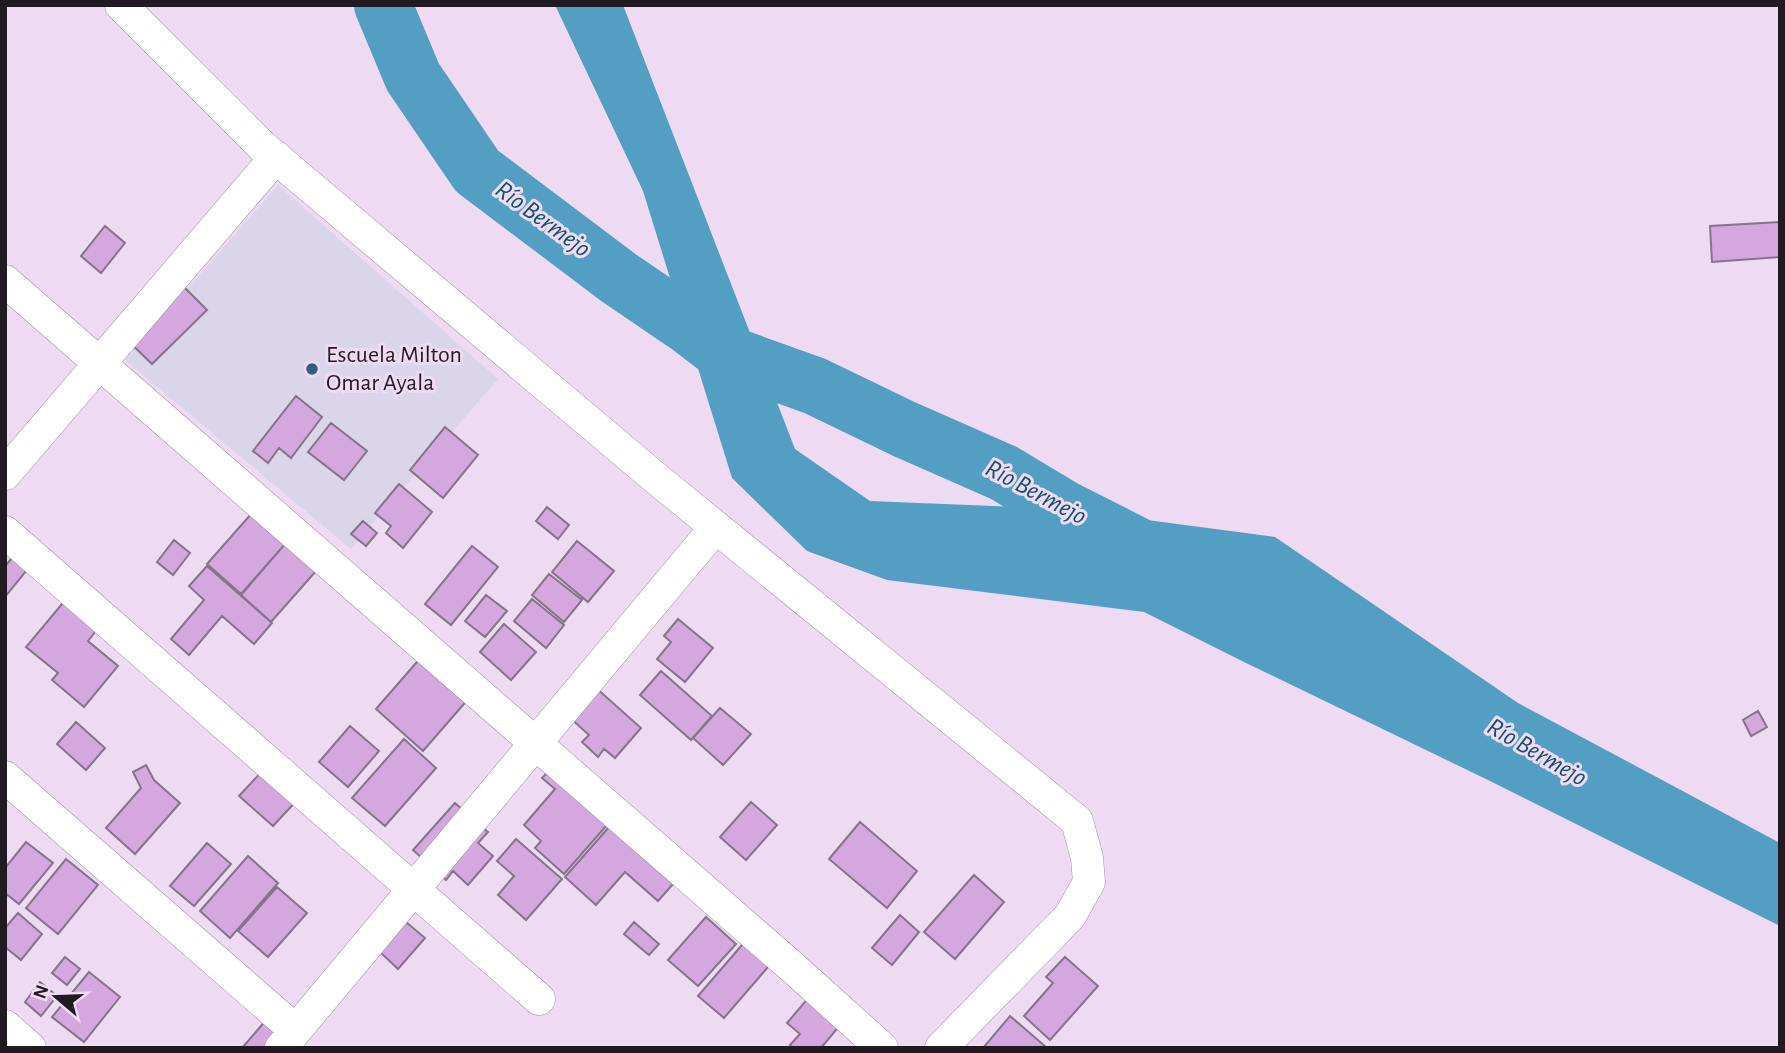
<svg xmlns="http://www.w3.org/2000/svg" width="1785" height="1053" font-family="'Alegreya Sans',sans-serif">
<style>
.education{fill:#dad5ea}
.water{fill:#539fc3}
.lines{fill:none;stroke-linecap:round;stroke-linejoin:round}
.river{stroke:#539fc3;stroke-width:58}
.building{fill:#d4a7df;stroke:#85748a;stroke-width:2}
.minor-casing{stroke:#a18fa5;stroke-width:33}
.minor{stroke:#fff;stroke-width:32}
.poi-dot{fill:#30607e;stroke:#eedbf3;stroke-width:2.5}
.labels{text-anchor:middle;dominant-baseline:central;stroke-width:6;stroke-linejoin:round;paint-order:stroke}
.poi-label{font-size:24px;fill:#211a23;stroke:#eedbf3;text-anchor:start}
.water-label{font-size:26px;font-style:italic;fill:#14516b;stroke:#eedbf3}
</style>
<rect width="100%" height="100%" fill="#eedbf3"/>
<path class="education" d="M278,185l220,194 -147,170 -226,-189z"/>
<path class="water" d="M555,5h68l172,444 75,52 194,8 211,28 243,166 262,140v83l-292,-146 -242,-117 -102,-51 -257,-32 -80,-29 -75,-73 -89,-287z"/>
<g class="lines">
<path class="river" d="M383,5l30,72 64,94 142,107 69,47 38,29 89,32 89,43 100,44 60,36 71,36"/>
</g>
<path class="building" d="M1780,222v35l-68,5 -2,-36z
M105,226l20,17 -24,30 -20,-17z
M176,279l31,31 -55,54 -31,-30z
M296,396l26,21 -31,41 -12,-10 -11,15 -15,-12z
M331,423l36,28 -23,29 -36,-28z
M445,427l33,28 -35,43 -33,-28z
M399,484l33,28 -29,36 -17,-15 5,-7 -16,-13z
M547,507l22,18 -11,14 -22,-18z
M252,513l34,30 -45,51 -34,-30z
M363,521l14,12 -11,13 -15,-12z
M174,540l16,13 -17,22 -16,-13z
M577,541l37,30 -26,31 -36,-30z
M285,544l31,27 -45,51 -30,-27z
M472,546l26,21 -47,58 -26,-21z
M12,558l15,12 -22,27v-31z
M207,566l65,57 -18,21 -32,-28 -33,39 -18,-16 33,-39 -15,-14z
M549,574l33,26 -18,22 -32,-27z
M486,595l21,16 -22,26 -20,-16z
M67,598l33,28 -12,15 30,25 -34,41 -32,-27 6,-7 -32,-26z
M532,599l32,26 -18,23 -32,-27z
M678,619l35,29 -28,34 -28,-23 14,-17 -7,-6z
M504,624l32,28 -25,28 -31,-28z
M423,655l47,42 -47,54 -47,-42z
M661,671l51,45 -21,24 -51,-45z
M595,687l46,41 -26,30 -11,-9 -6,8 -16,-15 7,-7 -20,-18z
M720,708l31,26 -28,31 -30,-27z
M1758,711l9,16 -16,9 -8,-16z
M76,722l29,26 -19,22 -29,-26z
M350,726l29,25 -31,36 -29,-25z
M404,739l32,29 -51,58 -33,-28z
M146,765l8,15 26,23 -45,51 -29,-26 35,-40 -8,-16z
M266,767l34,30 -27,29 -34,-30z
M553,767l61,50 -50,57 -29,-26 6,-7 -17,-16 31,-36 -13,-11z
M751,802l26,23 -31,35 -26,-23z
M455,803l33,29 -10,11 15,13 -25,29 -15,-14 -7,9 -33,-30z
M860,822l57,49 -30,37 -58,-49z
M609,827l64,57 -15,17 -33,-29 -29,33 -31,-28z
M516,839l46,40 -36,41 -28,-25 16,-19 -17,-15z
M26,842l27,21 -34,41 -14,-11v-25z
M207,843l24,21 -37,42 -24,-20z
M248,856l30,27 -48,55 -30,-27z
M66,859l32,26 -40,49 -32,-26z
M974,875l30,27 -49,57 -31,-27z
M277,887l30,26 -39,44 -30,-26z
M18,913l24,21 -21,26 -16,-13v-19z
M900,915l19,17 -27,33 -20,-17z
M706,917l30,27 -38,42 -30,-26z
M406,922l19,16 -27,31 -18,-17z
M634,922l25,22 -10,11 -25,-21z
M748,938l26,22 -50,58 -26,-22z
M65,957l15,12 -13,16 -15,-12z
M1065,957l33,29 -48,54 -26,-24 29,-33 -7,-6z
M89,972l31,25 -36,45 -32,-25z
M40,982l17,14 -16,20 -16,-14z
M810,996l31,28 -20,24h-28l-3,-3 10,-11 -13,-11z
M274,1011l25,37h-57z
M1010,1016l36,31 -1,1h-62z"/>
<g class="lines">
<g class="minor-casing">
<path id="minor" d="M121,5l141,141 396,334 419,341 10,37 2,24 -19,34 -129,132
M5,281l786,685 91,82
M5,474l271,-317
M5,532l534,467
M5,777l290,253
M5,1026l25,22
M281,1048l435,-521"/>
</g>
<use href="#minor" class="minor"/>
</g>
<circle class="poi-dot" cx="312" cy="369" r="7"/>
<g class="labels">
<g class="poi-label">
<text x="326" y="355">Escuela Milton<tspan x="326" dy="28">Omar Ayala</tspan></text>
</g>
<g class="water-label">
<text transform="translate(543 219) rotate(36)">Río Bermejo</text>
<text transform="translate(1036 492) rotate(28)">Río Bermejo</text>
<text transform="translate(1537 752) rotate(30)">Río Bermejo</text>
</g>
</g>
<rect width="1785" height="1053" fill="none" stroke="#211a23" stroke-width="14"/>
<g transform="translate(56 997) rotate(289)" stroke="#eedbf3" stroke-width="5" paint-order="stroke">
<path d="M0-5L12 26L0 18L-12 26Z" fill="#211a23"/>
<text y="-10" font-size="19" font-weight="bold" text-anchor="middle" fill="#211a23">N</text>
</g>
</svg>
